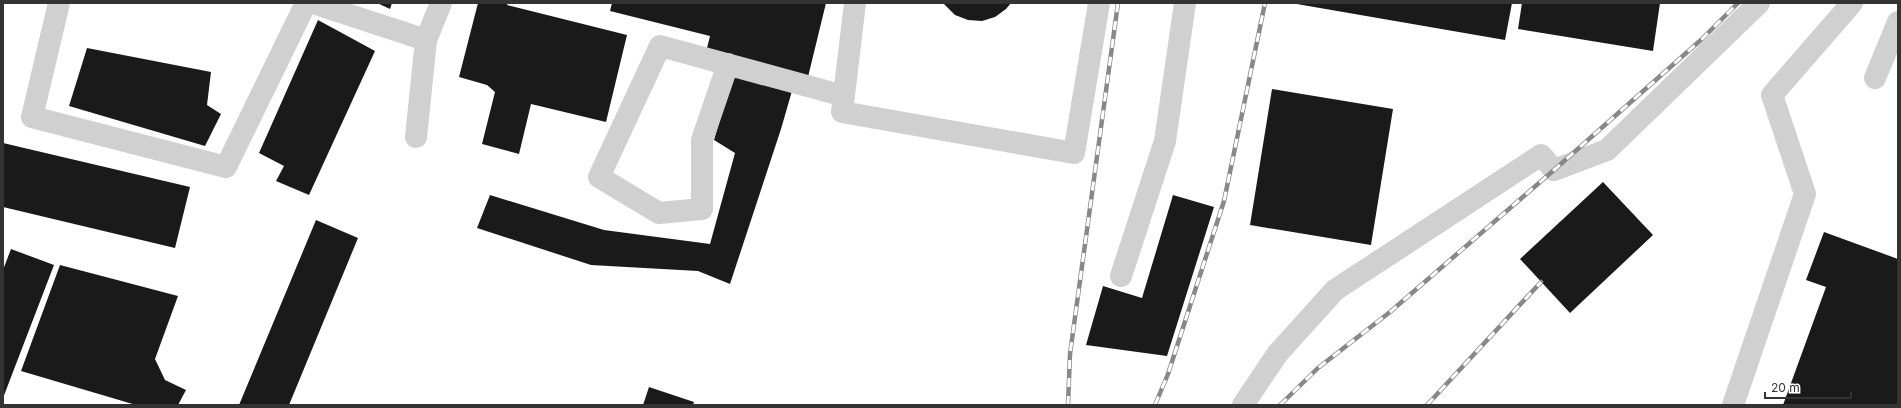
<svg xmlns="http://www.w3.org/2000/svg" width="1901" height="408" font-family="Inter,sans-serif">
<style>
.building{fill:#1a1a1a}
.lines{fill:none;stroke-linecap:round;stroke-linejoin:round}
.minor{stroke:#d0d0d0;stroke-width:22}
.rail-casing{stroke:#888;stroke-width:4.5}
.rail{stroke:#fff;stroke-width:3;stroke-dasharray:9;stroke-linecap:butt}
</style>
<rect width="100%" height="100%" fill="#fff"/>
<path class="building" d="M377,3h15l-2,6z
M478,3h30l-1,2 120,30 -21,87 -75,-18 -12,50 -37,-10 13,-52 -8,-7 -28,-8z
M612,3h214l-18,74 -102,-25 4,-16 -100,-25z
M943,3h68l-5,6 -11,8 -13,4 -14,-1 -13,-5z
M1291,3h221l-7,37z
M1522,3h138l-7,48 -135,-22z
M318,20l57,31 -66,144 -33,-14 8,-15 -25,-13z
M87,48l124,24 -4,33 14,9 -16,32 -136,-40z
M734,71l58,20 -11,38 -51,155 -32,-13 -107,-6 -114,-37 13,-33 114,35 106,14 25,-91 -21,-13z
M1272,89l121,20 -22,136 -121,-20z
M3,143l187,44 -15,61 -172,-41z
M1603,182l50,53 -83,78 -50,-54z
M1173,195l41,12 -47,149 -81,-11 17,-59 39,12z
M316,220l42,18 -69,167h-50z
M1824,232l74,27v146h-115l43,-118 -20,-7z
M11,249l43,16 -51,133v-128z
M60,265l118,31 -23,63 10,21 21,10 -8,15h-42l-115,-34z
M649,387l45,15 -1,3h-50z"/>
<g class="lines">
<path class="minor" d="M59,3l-27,114 194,50 80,-164
M313,3l113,37 -10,97
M855,3l-13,109 232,41 25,-150
M426,40l15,-37
M728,64l-26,76v69l-43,4 -60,-36 61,-131 184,50
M1875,78l23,-56
M1121,276l44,-135 20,-138
M1243,405l35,-52 57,-63 206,-135 13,15 53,-20 152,-147
M1733,405l72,-211 -33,-99 80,-92"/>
<g class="rail-casing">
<path id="rail" d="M1068,405l2,-51 48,-351
M1155,405l13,-31 56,-173 41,-198
M1280,405l38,-37 72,-56 164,-142 148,-131 36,-36
M1427,405l114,-123"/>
</g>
<use href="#rail" class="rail"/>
</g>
<rect width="1901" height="408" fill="none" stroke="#333333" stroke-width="8"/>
<path d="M1765 392v6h86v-6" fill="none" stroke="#333333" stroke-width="2"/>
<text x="1771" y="392" font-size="12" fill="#333333" stroke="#ffffff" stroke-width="3" paint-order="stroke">20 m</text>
</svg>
